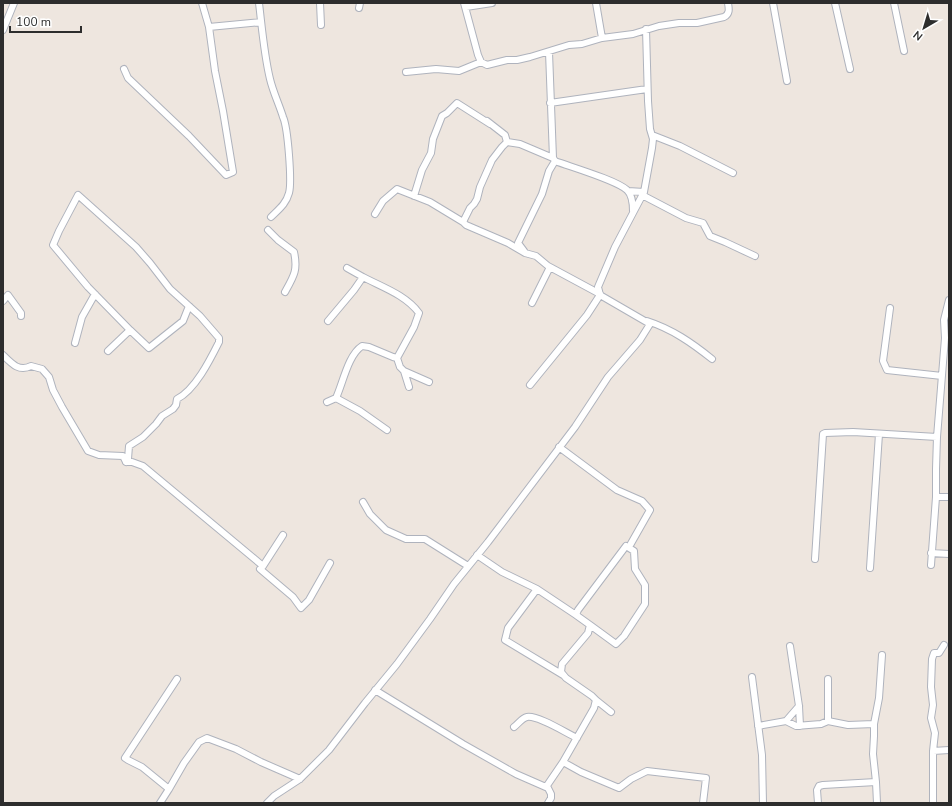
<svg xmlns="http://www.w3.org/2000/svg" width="952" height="806" font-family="'Nunito Sans',sans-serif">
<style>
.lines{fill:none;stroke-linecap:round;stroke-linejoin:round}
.minor-casing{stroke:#afb3bd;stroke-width:8}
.minor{stroke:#fff;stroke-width:6}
</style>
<rect width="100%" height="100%" fill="#eee6df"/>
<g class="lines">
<g class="minor-casing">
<path id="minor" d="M259,3c3,25 5,51 11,76 3,13 9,25 13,38 5,11 9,65 6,76 -3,11 -10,16 -18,24
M320,3l1,22
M464,3l14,52 3,7 6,3 20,-5h10l13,-3 39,-12 13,-1 20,-6 31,-4 26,-8 20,-3h18l27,-6c6,-3 5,-8 4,-14
M596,3l6,35
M773,3l14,78
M835,3l15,66
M894,3l10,48
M466,7l26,-4
M359,8l1,-5
M209,27l52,-5
M3,30l11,-27
M549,52l4,106 2,3c16,6 61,19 72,29 5,5 6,15 6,21
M124,69l4,9 61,58 37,39 7,-3 -10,-61 -8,-40 -6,-44 -7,-24
M406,72l30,-3 23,2 22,-9
M550,103l97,-14
M652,135l28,11 53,27
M507,142l13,2 33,14
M628,191l16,1
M642,195l44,23 17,5 7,13 15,6 30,14
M414,196l8,-26 9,-17 2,-14 9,-23 5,-3 10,-10 33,21
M375,214l8,-13 14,-12 33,13 33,20 3,3 42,18 17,10 11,3 12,10 52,28
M463,222l7,-14 4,-4 3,-5 3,-12 12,-27 10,-13 5,-5 -2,-7 -18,-14
M268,230l10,10 16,12c4,18 0,24 -9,40
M524,251l-6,-8 24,-49 7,-23 6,-10
M3,301l5,-6 13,18v3
M532,303l18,-36
M890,308l-7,53 4,9 55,6
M328,321l26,-31 9,-13 -16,-9
M647,321c25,8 45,22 65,38
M75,343l7,-26 13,-23
M108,351l22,-21 19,18 34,-27 6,-15
M3,355c9,9 16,17 28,11l11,3 7,8 4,13 9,17 26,44 11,4 24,1 3,6h6l11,4 120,100 -3,3 33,28 8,11 8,-8 21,-37
M397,358l3,9 4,4 25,11
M404,371l5,16
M530,385l57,-70 13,-20
M336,398c7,-15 12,-43 26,-52l7,1 24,10 4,1 17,-31 5,-14c-13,-18 -37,-26 -56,-36
M327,402l9,-4 24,13 27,19
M559,447l58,43 25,11 8,9 -21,37
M126,462l2,-3 1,-13 14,-9 13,-13 6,-8 11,-7 3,-4 1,-6c18,-9 33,-39 42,-57v-4l-19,-22 -30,-27 -20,-26 -14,-16 -58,-52 -19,36 -6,14 35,42 42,43
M936,497h13
M363,502l7,12 16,16 20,9h19l43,27
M931,553l18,1
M477,555l25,17 35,17
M815,559l8,-125 2,-1 28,-1 84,5
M931,565l5,-68v-28l1,-32 8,-99 -1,-18 5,-20
M263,566l20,-31
M870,568l9,-134
M790,646l9,60 1,20
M563,675l-58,-35 3,-12 29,-39 39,26
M752,677l10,78 1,48
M177,679l-52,79 3,2 14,7 27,22 15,-26 15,-21 8,-4 29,11 25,13 39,17
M375,690l88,54 53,30 32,14 3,6v4l-3,5
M596,700l15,12
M786,721l13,-15
M828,721v-42
M758,726l28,-5 10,5 25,-2 7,-3 20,4 26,-1
M514,727c4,-3 8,-9 13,-10 11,-2 39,16 50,21
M933,751l2,-18 -4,-15 2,-13 -2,-18 1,-28 2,-6h5l5,-8
M563,762l31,-54 2,-8 -4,-4 -26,-18 -5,-6 1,-8 26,-31 2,-8 -14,-10 2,-5 48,-64 8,5 1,18 10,16v19l-21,32 -8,8 -26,-19
M876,782l-3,-28 1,-18v-12l5,-26 3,-43
M546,787l17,-25 18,10 38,16 12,-9 16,-8 59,7 -3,25
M160,803l9,-14
M267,803l7,-7 26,-17 29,-29 36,-47 32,-39 33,-45 24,-35 34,-42 87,-115 33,-50 32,-37 10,-16 -50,-29 -2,-8 17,-40 29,-55 8,-44 1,-9 -3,-10 -2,-28 -2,-72
M818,803l-1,-13 2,-4 4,-1 53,-3 1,21
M933,803v-52l16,-1"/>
</g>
<use href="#minor" class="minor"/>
</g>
<rect width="952" height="806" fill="none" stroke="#2d2d2d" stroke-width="8"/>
<g transform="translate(924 28) rotate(218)" stroke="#ffffff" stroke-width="3" paint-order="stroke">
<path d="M0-3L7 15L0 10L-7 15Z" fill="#2d2d2d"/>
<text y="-6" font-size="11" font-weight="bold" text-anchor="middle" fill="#2d2d2d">N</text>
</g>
<path d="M10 26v6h71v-6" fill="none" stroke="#2d2d2d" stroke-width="2"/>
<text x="16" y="26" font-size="12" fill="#2d2d2d" stroke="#ffffff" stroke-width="3" paint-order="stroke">100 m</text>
</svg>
